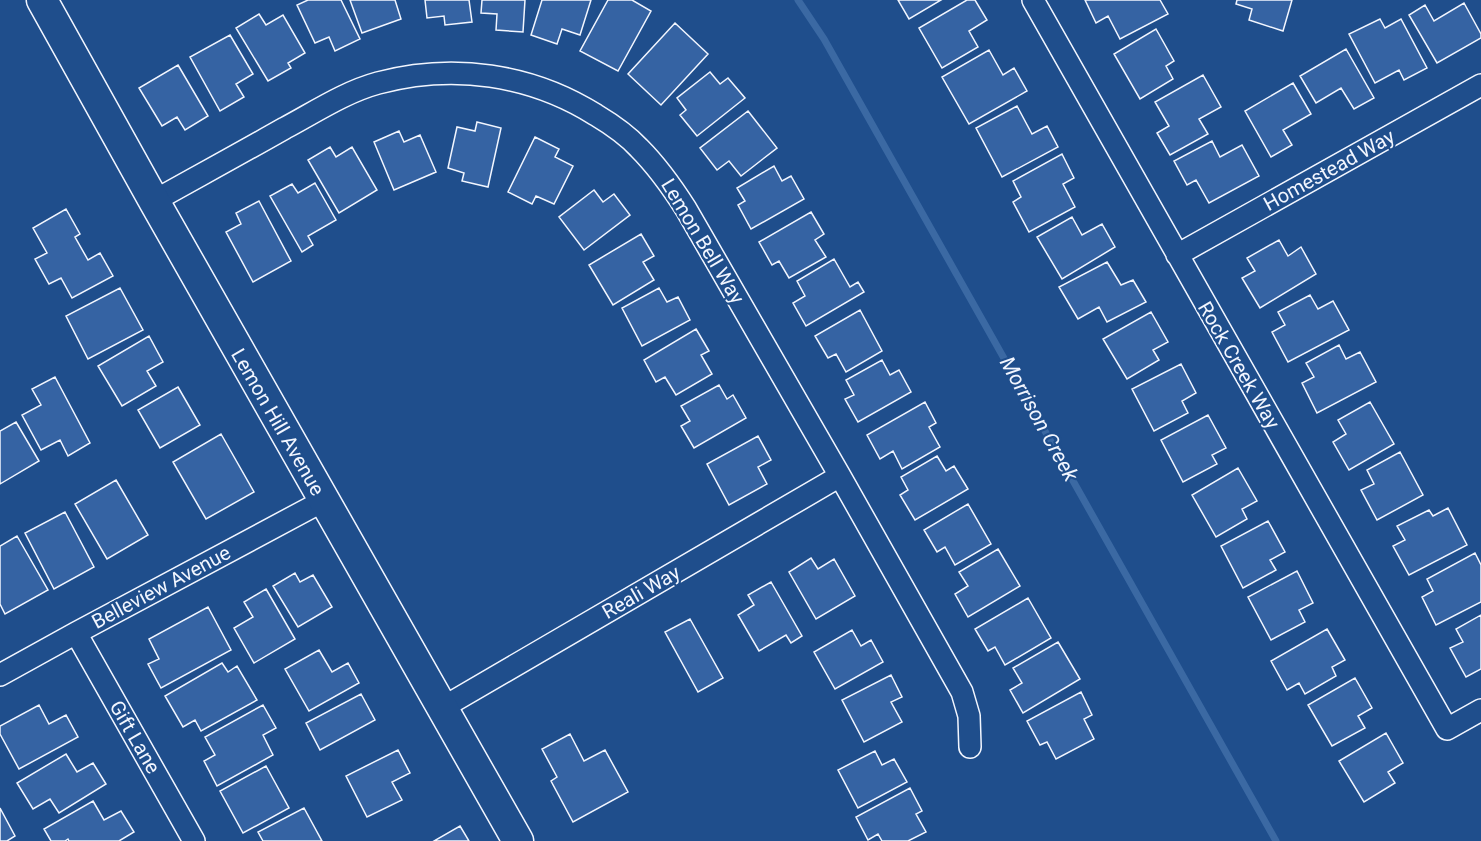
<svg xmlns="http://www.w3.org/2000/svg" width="1481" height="841" font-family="Roboto,sans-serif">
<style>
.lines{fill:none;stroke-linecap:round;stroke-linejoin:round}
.stream{stroke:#3b69a3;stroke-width:7}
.building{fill:#3563a3;stroke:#f2f6ff;stroke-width:1.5}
.street-casing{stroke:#f2f6ff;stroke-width:24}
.secondary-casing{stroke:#f2f6ff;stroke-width:33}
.street{stroke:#1f4e8c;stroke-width:21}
.secondary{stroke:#1f4e8c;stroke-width:30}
.labels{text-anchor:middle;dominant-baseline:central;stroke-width:4.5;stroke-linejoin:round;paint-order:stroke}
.street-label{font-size:20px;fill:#f2f6ff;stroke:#1f4e8c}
.water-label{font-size:21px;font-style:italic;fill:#f2f6ff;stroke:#1f4e8c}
</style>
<rect width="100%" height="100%" fill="#1f4e8c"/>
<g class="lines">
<path class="stream" d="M798,0l26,39 452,802"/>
</g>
<path class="building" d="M308,0h33l19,39 -25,12 -6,-14 -14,6 -18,-38z
M350,0h45l6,19 -39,14z
M425,0h44l3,22 -27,3 -1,-9 -17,2z
M482,0h43l-2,32 -27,-2 1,-16 -16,-1z
M542,0h49l-11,35 -18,-6 -5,15 -26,-9z
M608,0h24l19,11 -33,60 -38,-20z
M898,0h43l-32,19z
M967,0h8l12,20 -18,11 9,16 -36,21 -23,-40z
M1085,0h75l8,14 -48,25 -12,-23 -12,7z
M1237,0h55l-9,31 -34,-11 3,-11 -16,-5z
M1464,3l17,31v4l-44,25 -28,-48 16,-10 9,16z
M259,14l7,11 17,-10 22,38 -17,10 3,5 -23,13 -32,-53z
M1380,19l5,9 16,-9 26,49 -23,12 -5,-10 -24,13 -26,-49z
M675,23l33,31 -47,51 -33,-31z
M1156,29l18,32 -8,5 7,13 -33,20 -26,-45z
M230,35l23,39 -17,10 8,13 -24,14 -30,-54z
M1346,49l28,49 -20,11 -13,-21 -25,15 -16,-27z
M989,50l14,25 11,-7 13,23 -58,33 -27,-47z
M178,65l30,51 -23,14 -8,-13 -15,9 -23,-38z
M710,72l10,12 8,-6 17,20 -48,38 -17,-21 6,-5 -9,-12z
M1203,75l18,32 -22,12 9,15 -38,21 -13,-22 12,-7 -14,-24z
M1293,83l18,31 -28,16 9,15 -21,12 -26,-46z
M1017,106l15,28 15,-8 11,21 -56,30 -26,-49z
M748,111l29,37 -36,28 -12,-15 -12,9 -17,-22z
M477,122l24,6 -13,59 -26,-6 2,-8 -16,-5 9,-41 18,4z
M399,131l5,11 16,-7 16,37 -42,18 -20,-48z
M535,137l24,12 -4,8 18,9 -19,38 -18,-8 -4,8 -24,-12z
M1212,141l8,16 22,-12 17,31 -50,27 -13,-23 -9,5 -13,-24z
M330,147l6,10 16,-10 25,43 -38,23 -31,-53z
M1062,154l12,24 -11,6 12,23 -46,25 -16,-30 8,-5 -8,-16z
M774,166l8,15 9,-5 13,23 -53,30 -13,-24 7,-4 -8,-13z
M315,183l21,37 -28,16 5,9 -11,7 -32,-56 22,-12 6,9z
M594,190l9,12 11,-8 16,21 -46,35 -25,-33z
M259,201l32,60 -38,21 -27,-50 15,-8 -5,-11z
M66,209l14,25 -5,3 13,23 12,-7 13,23 -41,22 -11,-20 -12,6 -14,-25 12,-6 -14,-25z
M811,212l13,22 -9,6 11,17 -37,21 -10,-17 -7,4 -13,-23z
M1072,217l10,18 20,-11 13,23 -53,32 -25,-42z
M641,234l13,22 -11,6 11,18 -41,25 -24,-40z
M1279,240l9,16 13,-9 15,27 -56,34 -18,-30 13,-7 -8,-13z
M834,259l16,28 8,-5 6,10 -58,34 -13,-23 12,-7 -8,-15z
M1107,262l14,23 12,-5 13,22 -39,20 -8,-15 -21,12 -19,-32z
M120,288l23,42 -55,29 -22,-43z
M659,288l8,14 11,-5 12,23 -48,26 -20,-38z
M1310,295l8,14 15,-8 16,29 -61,32 -16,-30 13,-7 -7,-13z
M860,310l22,41 -36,21 -10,-18 -8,4 -13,-22z
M1151,312l17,30 -15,8 6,10 -32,19 -24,-40z
M696,329l13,22 -8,4 11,19 -36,21 -11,-18 -9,5 -12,-22z
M149,336l14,26 -16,9 9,15 -34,20 -24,-40z
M1339,345l7,14 14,-7 16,30 -59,31 -15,-30 12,-6 -8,-14z
M882,360l8,15 9,-5 12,22 -53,30 -13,-23 9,-4 -8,-15z
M1181,364l15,29 -14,8 6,12 -34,18 -22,-42z
M55,377l35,66 -22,13 -8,-16 -19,10 -19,-35 19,-10 -9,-16z
M719,385l8,14 6,-4 13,23 -52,30 -13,-22 9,-5 -9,-15z
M178,387l22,38 -40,23 -22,-38z
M925,402l11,21 -7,4 11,20 -38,22 -9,-18 -13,8 -13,-24z
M1370,402l24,42 -45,26 -16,-28 13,-8 -8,-14z
M1208,415l18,33 -14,7 5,9 -34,18 -22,-42z
M16,422l23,39 -39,23v-53z
M221,434l33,58 -48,27 -33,-57z
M758,436l13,24 -13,7 9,17 -38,21 -22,-41z
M1400,452l23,43 -46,25 -16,-30 13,-6 -7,-14z
M937,456l9,15 8,-5 14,23 -53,31 -15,-25 8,-5 -7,-13z
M1238,468l19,33 -15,8 5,10 -31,18 -24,-42z
M116,480l32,55 -41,24 -32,-55z
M968,504l23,40 -36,21 -10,-18 -8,5 -13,-22z
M1448,508l19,37 -58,30 -16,-29 12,-6 -8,-14 32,-16 4,6z
M65,512l29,55 -40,22 -29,-56z
M1268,521l17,31 -15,8 6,10 -33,18 -22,-42z
M17,536l31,54 -43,24 -5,-10v-58z
M998,549l22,37 -52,31 -13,-23 13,-8 -9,-14z
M1475,553l6,12v37l-45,23 -14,-28 11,-6 -6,-12z
M811,558l7,11 16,-10 21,37 -39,23 -27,-47z
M1297,571l16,32 -14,7 6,12 -34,18 -23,-43z
M295,573l5,9 13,-7 19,32 -34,20 -25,-41z
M771,582l31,54 -11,7 -5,-8 -27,16 -21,-36 16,-10 -6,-10z
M266,589l29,50 -41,24 -20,-35 19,-11 -9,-15z
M1028,598l23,40 -46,27 -10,-18 -7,4 -13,-22z
M208,607l23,43 -70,38 -13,-24 11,-5 -10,-20z
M1481,615v54l-15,8 -16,-29 13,-6 -7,-13z
M690,619l33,59 -25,14 -33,-60z
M1327,629l18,31 -13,7 4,9 -31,18 -6,-11 -12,7 -16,-29z
M852,630l9,16 10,-6 12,22 -48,27 -21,-37z
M1058,642l22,37 -57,34 -13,-23 12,-7 -9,-15z
M319,650l13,22 16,-9 11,20 -50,28 -24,-42z
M222,663l6,9 9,-6 20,34 -56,31 -6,-11 -12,7 -18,-31z
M891,675l11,22 -11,5 11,20 -38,20 -22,-42z
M1355,678l17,30 -14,8 7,12 -33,18 -24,-41z
M1081,692l11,23 -8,4 10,20 -38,20 -9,-17 -7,3 -13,-24z
M361,694l14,26 -55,30 -14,-27z
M39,705l10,19 17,-9 12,22 -59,32 -19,-35v-8z
M263,705l13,23 -13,7 10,20 -56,31 -13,-25 11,-6 -10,-18z
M1386,733l17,30 -15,9 7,11 -31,19 -25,-41z
M570,734l14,27 21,-11 23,42 -55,30 -22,-41 6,-4 -15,-28z
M398,750l12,23 -18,9 10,18 -35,17 -21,-41z
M875,751l7,14 12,-6 13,23 -49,26 -20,-38z
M66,754l11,18 16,-9 13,21 -47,29 -9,-14 -17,10 -16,-26z
M266,766l23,42 -46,25 -23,-42z
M910,788l12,23 -6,3 10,18 -18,9h-26l-4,-7 -10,6 -12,-23z
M93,801l11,19 17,-9 13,21 -15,9h-50l-1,-2 -3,2h-14l-7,-12z
M0,808l15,28 -8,5h-7z
M304,808l18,33h-59l-5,-9z
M460,826l9,15h-35z"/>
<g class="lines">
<g class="street-casing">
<path id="street" d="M1033,0l414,729 34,-19
M154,201c43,-24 87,-48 131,-73 30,-16 60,-36 93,-45 75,-20 153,-9 218,32 15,9 31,20 43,33 18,18 33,39 47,61l154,267 122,216 7,24 1,31
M1177,255l304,-170
M76,633l118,208
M0,675l76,-42 247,-132
M442,708l398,-232"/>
</g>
<g class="secondary-casing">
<path id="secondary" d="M42,0l112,201 364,640"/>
</g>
<use href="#street" class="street"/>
<use href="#secondary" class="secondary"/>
</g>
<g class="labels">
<g class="street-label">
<text transform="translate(1329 170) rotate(-29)">Homestead Way</text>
<text transform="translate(703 241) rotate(59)">Lemon Bell Way</text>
<text transform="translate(1239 365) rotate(60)">Rock Creek Way</text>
<text transform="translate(278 422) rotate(60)">Lemon Hill Avenue</text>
<text transform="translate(161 587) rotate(-28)">Belleview Avenue</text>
<text transform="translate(641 592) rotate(-30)">Reali Way</text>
<text transform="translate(135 737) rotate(60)">Gift Lane</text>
</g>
<g class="water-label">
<text transform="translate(1039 419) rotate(61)">Morrison Creek</text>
</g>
</g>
</svg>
